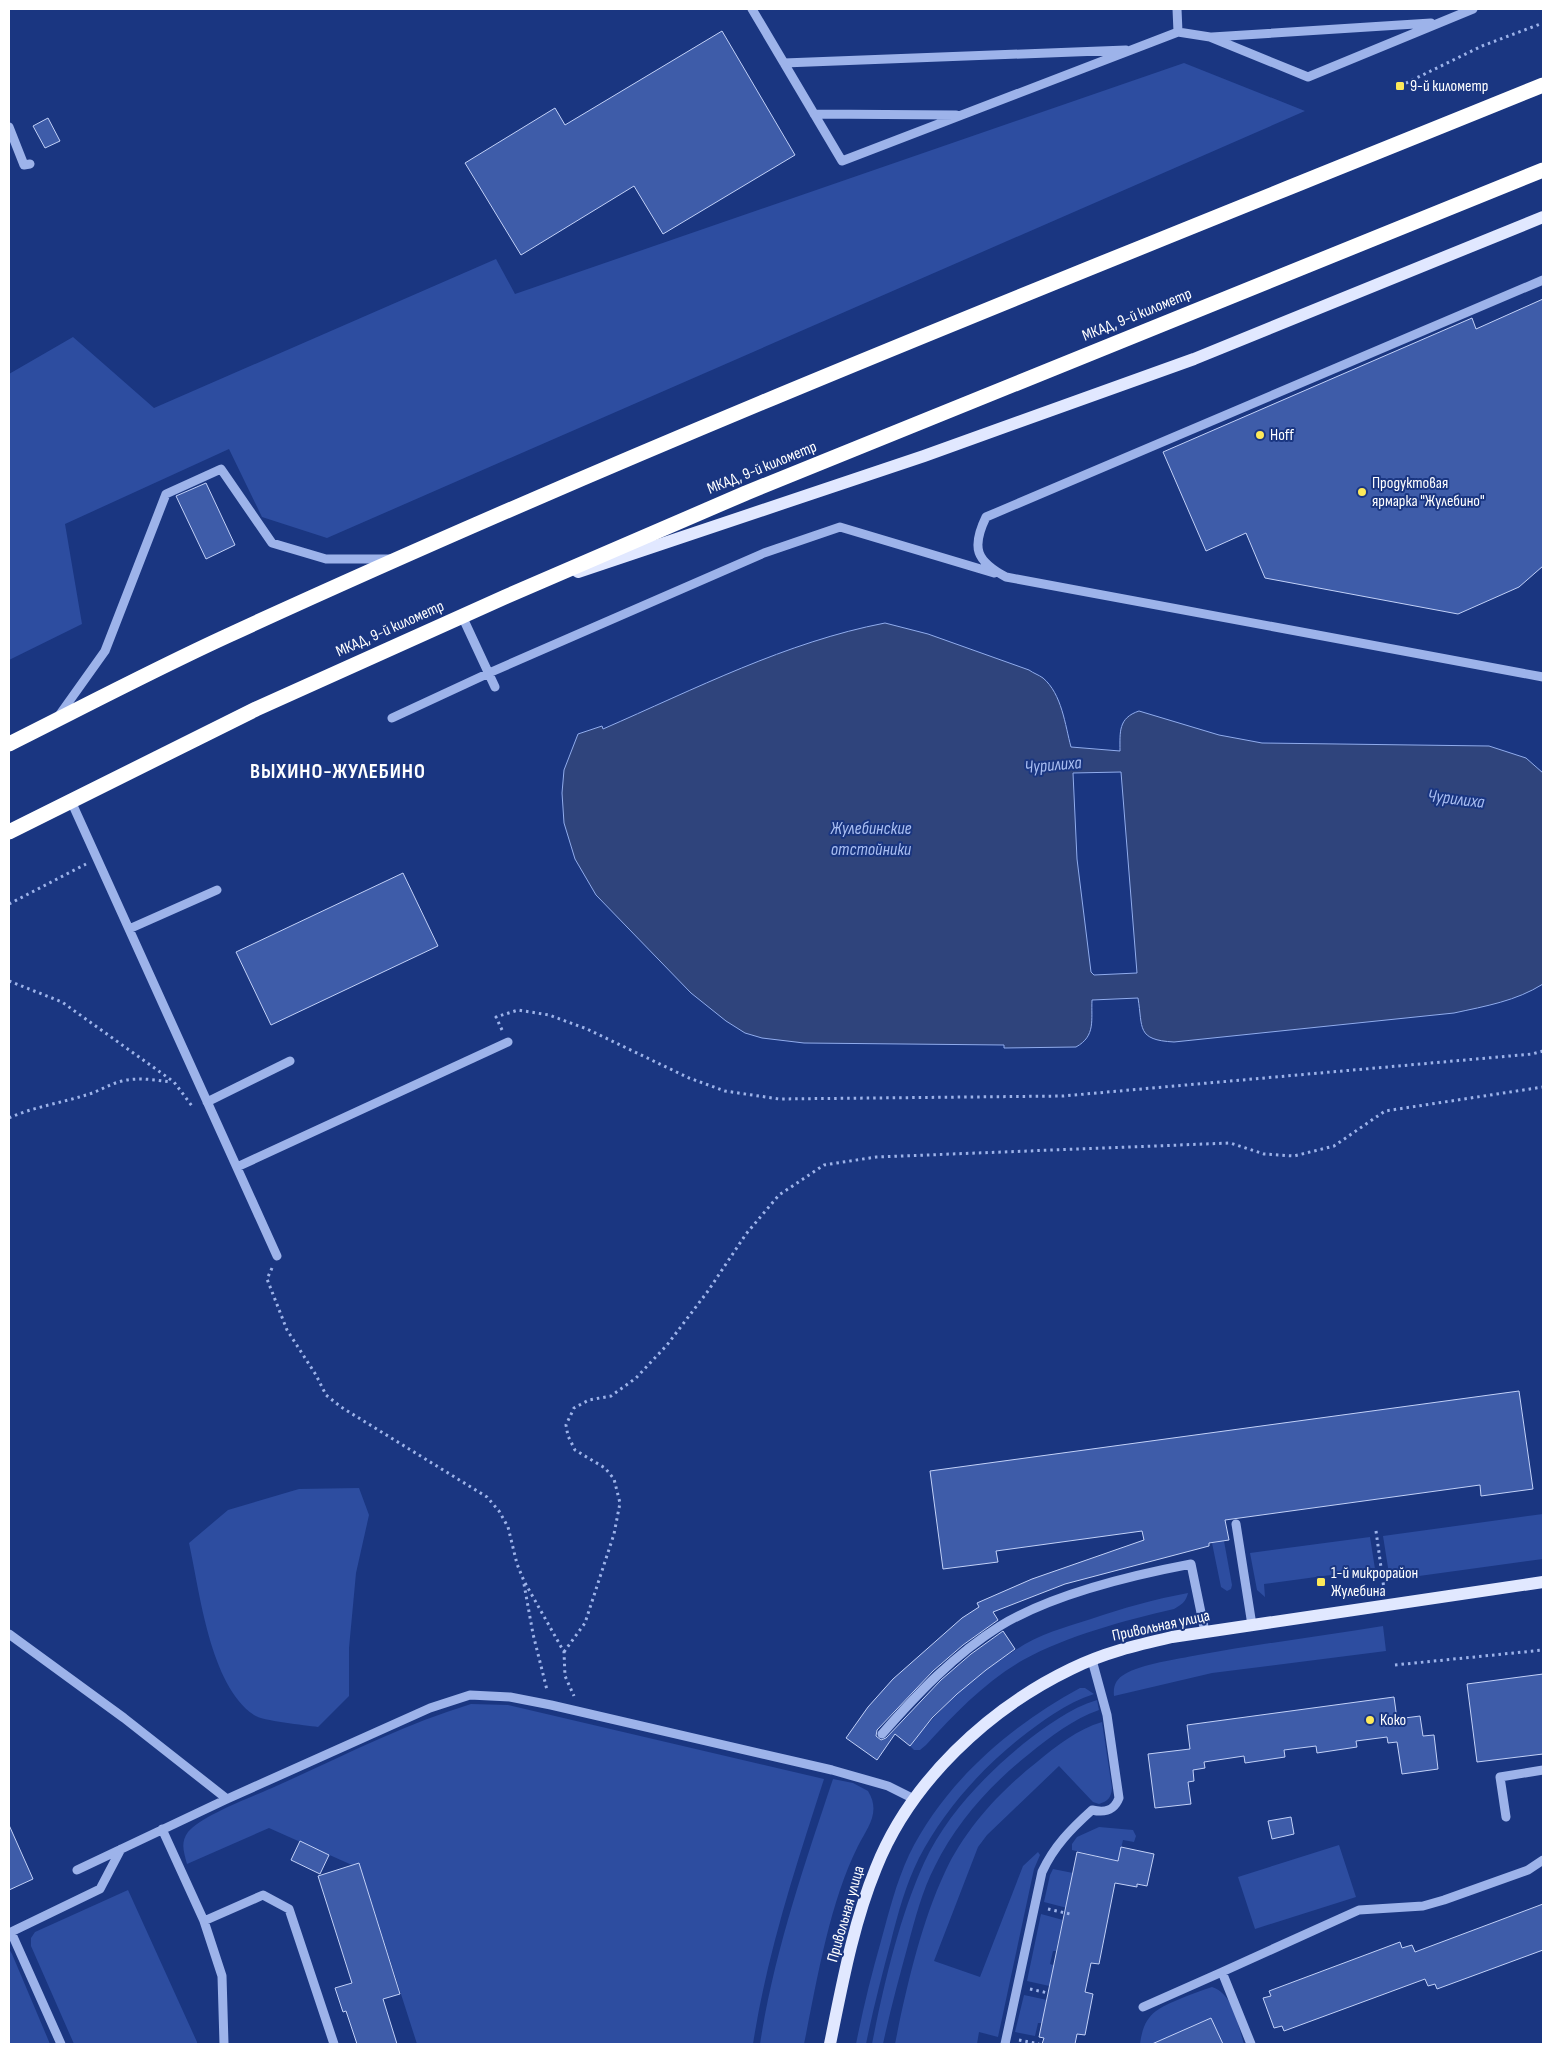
<svg xmlns="http://www.w3.org/2000/svg" width="1552" height="2053" font-family="'Sofia Sans Condensed',sans-serif">
<style>
.green{fill:#2d4da0}
.water{fill:#2f447c;stroke:#90aced;fill-rule:evenodd}
.building{fill:#3e5ca9;stroke:#c2d1f8}
.lines{fill:none;stroke-linecap:round;stroke-linejoin:round}
.path{stroke:#9db3ea;stroke-width:3;stroke-dasharray:2.5 4;stroke-linecap:butt}
.minor{stroke:#9db3ea;stroke-width:9}
.major{stroke:#e1e8ff;stroke-width:12}
.highway{stroke:#fff;stroke-width:15}
.poi-dot{fill:#fde959;stroke:#1a3681;stroke-width:2}
.labels{text-anchor:middle;dominant-baseline:central;stroke-width:4;stroke-linejoin:round;paint-order:stroke}
.poi-label{font-size:16px;fill:#fff;stroke:#1a3681;text-anchor:start}
.street-label{font-size:16px;fill:#fff;stroke:#1a3681}
.water-label{font-size:18px;font-style:italic;fill:#a9bef2;stroke:#1a3681}
.district-label{font-size:21px;font-weight:bold;letter-spacing:1px;fill:#fff;stroke:#1a3681}
</style>
<rect width="100%" height="100%" fill="#1a3681"/>
<path class="green" d="M1184,63l121,48 -978,427 -65,-21 -33,-68 -164,75 17,100 -73,36v-286l64,-37 81,71 342,-149 19,35z
M359,1488l10,27 -13,58 -7,75v48l-31,31c-13,-2 -56,-6 -64,-12 -44,-30 -54,-122 -65,-172l39,-33 71,-21z
M1543,1514v45l-153,21 -7,-44z
M1370,1537l5,32 -111,15 1,13 -8,-7 -7,-37z
M1224,1541l8,44 -1,4 -4,2 -6,-4 -9,-44z
M1188,1593c-2,9 -7,12 -14,16 -51,12 -105,26 -151,51 -37,21 -69,54 -97,85l-6,5h-6l-4,-4c29,-37 63,-70 104,-95 23,-16 51,-24 77,-32 32,-11 64,-20 97,-26z
M1383,1626l3,25 -174,22 -98,23c-1,-10 2,-17 11,-22 16,-10 53,-15 73,-19 61,-11 123,-19 185,-29z
M1080,1688h5l9,6c-28,9 -52,27 -75,45 -40,32 -76,73 -100,119 -13,26 -21,55 -28,83 -9,34 -18,68 -25,103h-10c7,-35 15,-68 25,-103 8,-29 15,-58 28,-86 35,-72 101,-129 171,-167z
M1097,1700l2,10c-26,9 -49,27 -70,44 -38,30 -73,69 -94,112 -13,25 -20,53 -27,79 -9,33 -18,66 -25,99h-11c12,-60 27,-126 52,-181 21,-46 60,-87 99,-119 22,-17 47,-36 74,-44z
M471,1704l37,1 316,74c-28,87 -57,174 -71,265h-336l-58,-181 -7,2 -83,-37 -82,36c-3,-12 -7,-21 1,-32 13,-16 63,-35 84,-44 65,-29 130,-63 199,-84z
M1102,1722l10,66c-1,10 -4,13 -13,16l-6,-2 -34,-36 -72,69 -9,12 -44,114 46,16 43,-111 15,-14 2,3 -6,14 -36,168 -19,-5 -2,12h-82c11,-55 26,-121 50,-172 20,-43 55,-81 92,-110 19,-16 41,-33 65,-40z
M833,1779l20,4 15,8c13,21 0,36 -10,55 -29,58 -41,135 -54,198h-44c14,-91 44,-178 73,-265z
M1099,1827l34,3 3,6 -2,6 -11,-2 -5,21 -46,-11v-6l5,-7z
M1339,1845l17,52 -101,32 -17,-52z
M1053,1869l20,4 -5,22 3,14 -27,-7 6,-27z
M128,1890l69,152v2h-123l-43,-98v-8l4,-6z
M1041,1914l22,6 -7,31h-3l-3,13 9,3 -5,20 -27,-6z
M9,1949l3,5 38,90h-41z
M1212,1987c21,6 26,39 32,57h-104c4,-30 16,-35 42,-46 10,-4 20,-8 30,-11z
M1024,1995l23,5 -5,23h-4l-3,13 -20,-4z"/>
<path class="water" d="M885,623l43,11 101,36c4,3 10,5 14,8 19,16 22,47 28,69l49,4c0,-19 -2,-33 19,-40l80,24 43,8 227,3 37,12 17,15v211c-27,17 -57,22 -89,29l-280,29c-38,-2 -31,-14 -36,-44l-46,2c-1,20 4,36 -16,47l-72,1v-3l-200,-2 -42,-5 -17,-5 -19,-12 -35,-28 -95,-98 -21,-36 -11,-36 -2,-30 2,-23 14,-36 24,-8 1,3c92,-40 183,-87 282,-106zM1121,772l16,201 -43,2 -3,-3 -14,-113 -4,-86z"/>
<path class="building" d="M722,31l73,124 -132,79 -29,-48 -113,69 -56,-92 90,-55 10,17z
M48,118l12,23 -15,7 -12,-22z
M1543,299v267l-24,21 -61,27 -193,-36 -19,-45 -40,18 -43,-99 309,-134 4,11z
M206,483l29,62 -29,14 -30,-63z
M403,873l35,73 -167,79 -35,-73z
M1519,1391l14,98 -52,7 -1,-11 -255,35 4,20 -20,3v3l-144,38 -72,28 5,8 -35,25 -30,26 -56,59 -1,6 5,4 5,-2 55,-58 30,-26 32,-23 12,18 -29,21 -29,24 -25,24 -22,28 -15,-12 -18,26 -31,-22 22,-31 25,-28 69,-61 17,-11 -2,-4 55,-24 112,-39 -2,-9 -146,20 2,11 -55,7 -13,-98z
M1543,1674v80l-66,8 -10,-78z
M1394,1697l3,22 23,-3 3,20 11,-1 4,34 -36,5 -5,-32 -9,1 -1,-6 -31,4 1,6 -40,6 -1,-7 -32,4 1,7 -40,6 -1,-7 -40,6 1,6 -12,2 1,11 -6,1 3,22 -36,4 -7,-54 42,-5 -3,-24z
M1291,1817l3,17 -22,5 -4,-18z
M9,1825l24,54 -24,11z
M300,1841l29,14 -9,19 -29,-14z
M1121,1847l33,7 -7,32 -10,-2v3l-22,-4 -16,81 -8,-1 -6,29 8,2 -8,41 -8,-1 -2,10h-33l2,-6 -5,-1 38,-185 41,9z
M359,1863l41,131 -17,5 14,45h-40l-11,-33 -3,1 -8,-24 17,-5 -34,-107z
M1543,1904v46l-106,39 -2,-5 -7,2 -3,-7 -141,52 -2,-5 -8,2 -11,-30 8,-2 -2,-5 131,-49 2,6 10,-3 3,7z
M1211,2018l12,26h-71z"/>
<g class="lines">
<path class="path" d="M1400,86l82,-40 61,-23
M9,904l77,-40
M9,981l53,21 112,80 18,24
M502,1030l-6,-13 22,-7 31,5 38,14 102,49 36,13 54,8 284,-3 469,-42 11,-3
M9,1118c24,-11 52,-15 77,-23 12,-3 23,-11 36,-14 16,-4 33,-1 49,1
M272,1268l-5,11 20,51 29,45 10,20 15,12 146,90 12,14 9,16 9,37 7,17 40,71 1,24 9,20
M1376,1531l8,58
M524,1584l9,50 14,56
M564,1652l21,-29 29,-89 6,-31 -6,-24 -9,-11 -30,-18 -7,-14 -2,-11 8,-17 15,-8 22,-4 25,-18 31,-33 41,-54 38,-57 33,-39 45,-30 52,-8 354,-14 34,11 30,2 40,-10 51,-35 158,-24
M1395,1665l148,-15
M1048,1909l22,5
M1030,1989l18,4
M1019,2040l20,4"/>
<path class="minor" d="M752,9l90,152 336,-129 32,5 98,40 165,-68
M1177,9l1,23
M1212,37l219,-14
M784,63l342,-13
M814,114l142,1
M9,127l15,38 6,-1
M1543,280l-557,237c-15,31 -10,44 20,60l537,100
M462,616l33,71
M58,717l47,-66 61,-157 55,-25 51,74 54,16h64
M392,718l97,-45 275,-120 76,-26 154,46
M71,801l206,455
M129,929l88,-39
M207,1102l83,-41
M237,1167l271,-125
M1236,1524l16,101
M9,1634l115,84 103,81
M882,1734c35,-40 72,-79 118,-108 51,-31 133,-51 191,-62l14,68
M1506,1817l-6,-40 43,-7
M162,1829l42,92 18,55 2,68
M77,1870l150,-71 203,-91 40,-13 40,2 41,8 281,65 56,16 26,13
M204,1921l59,-26 26,14 45,135
M11,1932l50,112
M9,1933l91,-44 21,-40
M1143,2007l79,-35
M1005,2044l37,-172c12,-26 29,-43 50,-62 13,3 22,1 27,-12l-12,-83 -15,-55
M1251,2044l-29,-72 137,-62 64,-4 21,-6 84,-30 15,-10"/>
<path class="major" d="M578,572l346,-116 270,-97 349,-142
M830,2044c12,-59 23,-120 46,-176 34,-86 112,-159 195,-199 32,-16 66,-24 101,-32l371,-55"/>
<path class="highway" d="M9,744c72,-36 144,-74 218,-108 432,-199 875,-372 1316,-551
M9,832l247,-123 249,-112 241,-104 797,-323"/>
</g>
<g class="poi-dot">
<rect x="1395" y="81" width="10" height="10" rx="2.5"/>
<circle cx="1260" cy="435" r="5"/>
<circle cx="1362" cy="492" r="5"/>
<rect x="1316" y="1577" width="10" height="10" rx="2.5"/>
<circle cx="1370" cy="1720" r="5"/>
</g>
<g class="labels">
<g class="poi-label">
<text x="1410" y="86">9-й километр</text>
<text x="1270" y="435">Hoff</text>
<text x="1372" y="483">Продуктовая<tspan x="1372" dy="18">ярмарка "Жулебино"</tspan></text>
<text x="1331" y="1573">1-й микрорайон<tspan x="1331" dy="18">Жулебина</tspan></text>
<text x="1380" y="1720">Коко</text>
</g>
<g class="street-label">
<text transform="translate(1137 315) rotate(-22)">МКАД, 9-й километр</text>
<text transform="translate(762 468) rotate(-22)">МКАД, 9-й километр</text>
<text transform="translate(390 629) rotate(-24)">МКАД, 9-й километр</text>
<text transform="translate(1161 1626) rotate(-12)">Привольная улица</text>
<text transform="translate(846 1914) rotate(-74)">Привольная улица</text>
</g>
<g class="water-label">
<text transform="translate(1053 765) rotate(-5)">Чурилиха</text>
<text transform="translate(1456 799) rotate(7)">Чурилиха</text>
<text x="871" y="828">Жулебинские<tspan x="871" dy="21">отстойники</tspan></text>
</g>
<g class="district-label">
<text x="338" y="771">ВЫХИНО-ЖУЛЕБИНО</text>
</g>
</g>
<rect width="1552" height="2053" fill="none" stroke="#ffffff" stroke-width="20"/>
</svg>
